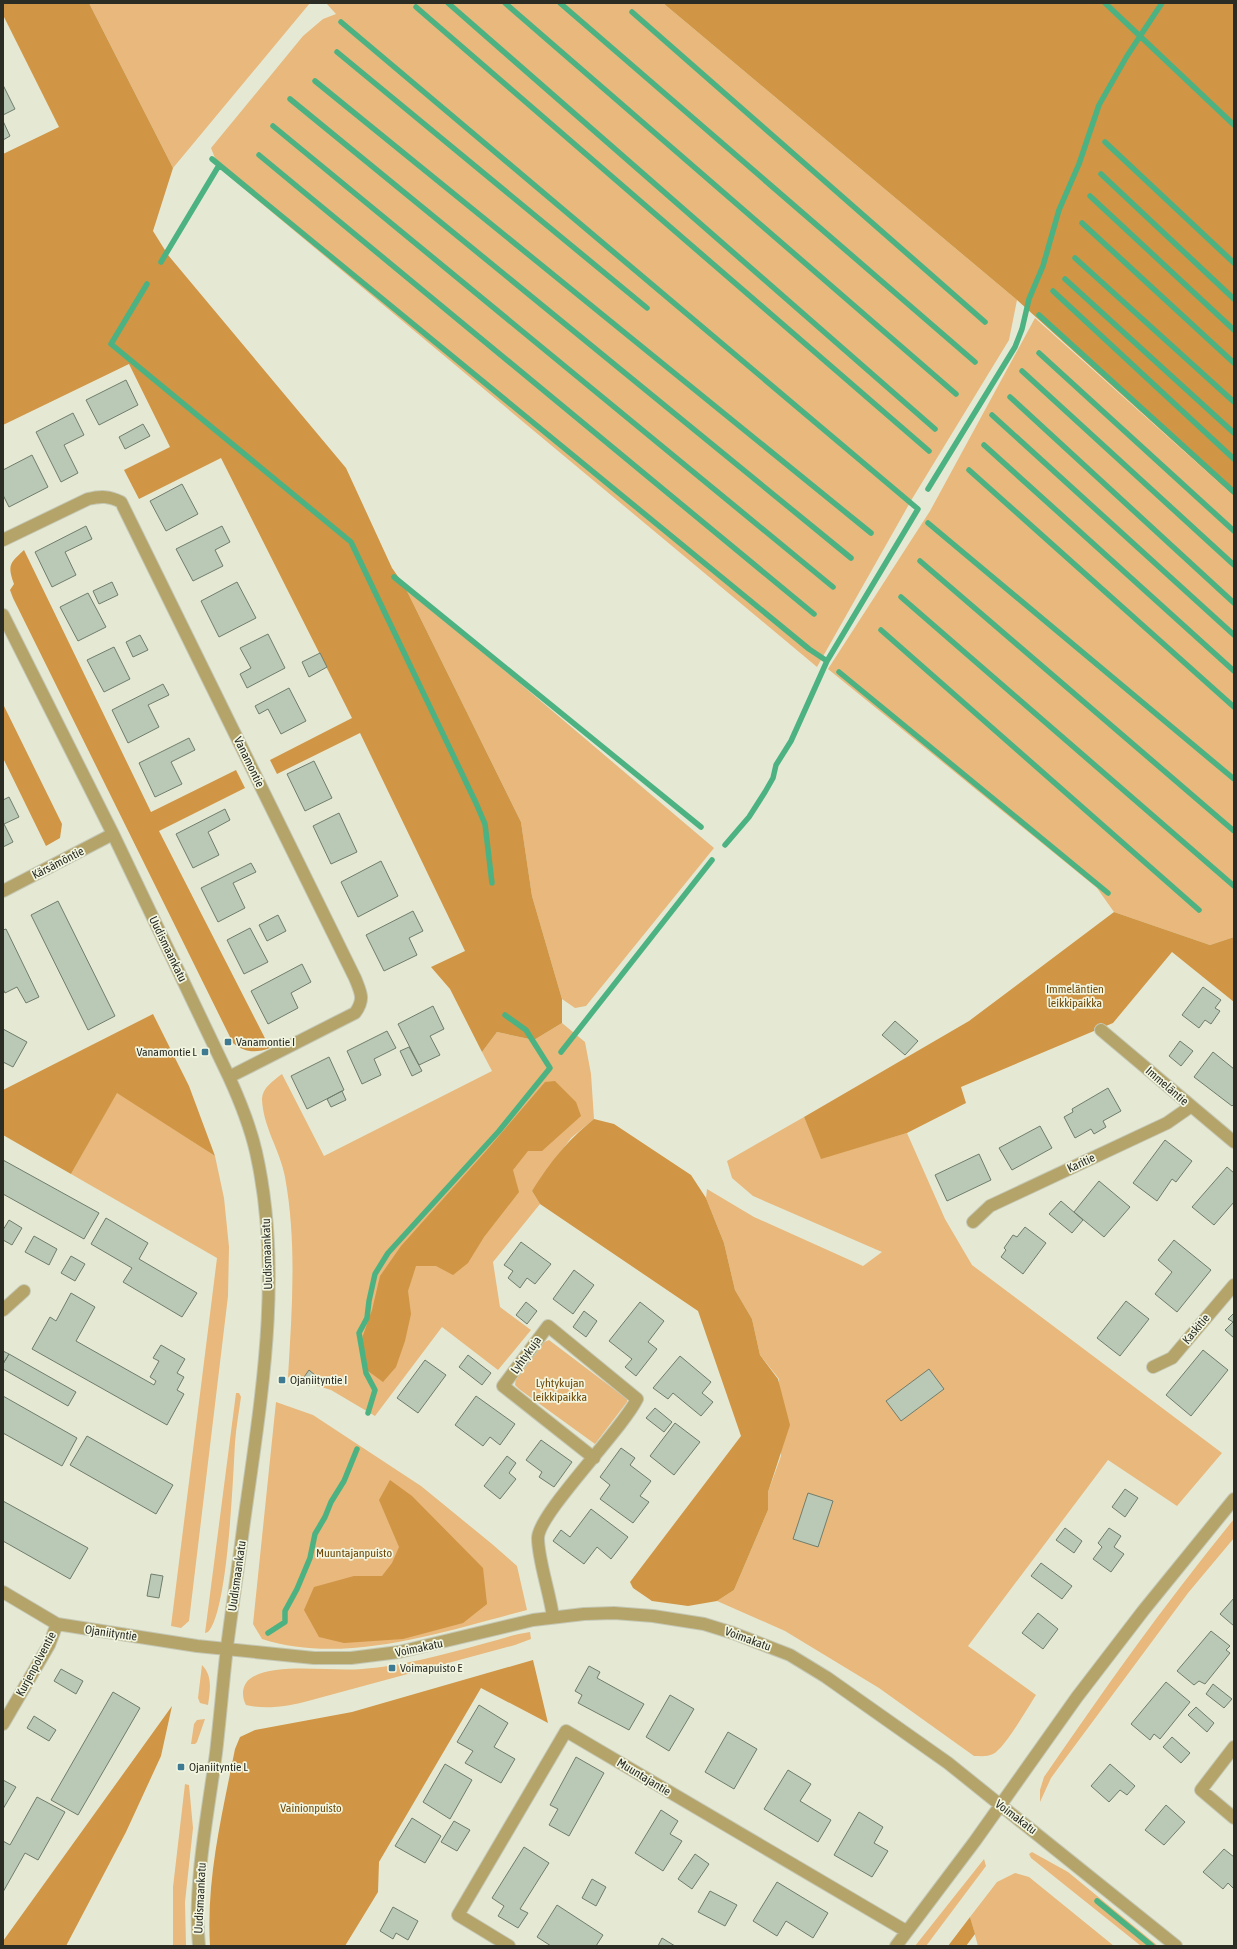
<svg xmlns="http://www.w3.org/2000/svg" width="1237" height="1949" font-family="'Asap Condensed',sans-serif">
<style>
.green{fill:#e8b87c}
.forest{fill:#d09545}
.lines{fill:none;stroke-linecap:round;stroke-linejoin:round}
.stream{stroke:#4cb282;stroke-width:5.5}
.building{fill:#bac8b6;stroke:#707d6c}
.minor-casing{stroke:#c4c7b4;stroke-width:14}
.minor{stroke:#b5a469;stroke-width:12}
.poi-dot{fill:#3e7a91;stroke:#f2f6e1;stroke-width:1.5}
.labels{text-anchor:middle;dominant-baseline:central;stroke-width:3.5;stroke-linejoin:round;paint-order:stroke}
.street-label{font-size:12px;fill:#2b2d25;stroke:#f2f6e1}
.park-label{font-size:12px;fill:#6f4807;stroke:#f2f6e1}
.poi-label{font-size:12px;fill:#2b2d25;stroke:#f2f6e1;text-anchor:start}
</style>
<rect width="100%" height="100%" fill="#e5e9d4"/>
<path class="green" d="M89,3h221l-137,165z
M326,3h337l354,297 -8,40 -97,159 -95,168 -598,-499 -8,-20 92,-112 20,-17 13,-5z
M1035,318l199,178v441l-24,8 -96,-33 -17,-24 -269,-219 102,-158z
M404,585l310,263 -128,158 -11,2 -13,-9 -30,-103 -11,-74z
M562,1023l23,19 6,32 3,45 -23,19 -39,53 8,13 -47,58 7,45 31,23 -33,40 -56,-43 -67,89 -44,-26 -43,-13c4,-67 9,-134 -3,-200 -5,-27 -22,-50 -23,-78 0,-11 12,-19 20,-25l42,82 168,-85 -10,-19 15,-20 37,8z
M117,1092l98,64 9,42 5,49 -1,49 -39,325 -8,7 -10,-2 46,-368 -146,-84z
M804,1117l17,41 86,-25 38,86 27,46 250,188 -45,53 -69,-46 -140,186 68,49c-8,12 -31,53 -43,59 -6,3 -12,2 -19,2l-95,-68 -94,-57 -68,-30 17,-11 34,-80v-18l13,-36 -2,-77 -19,-24 -8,-36 -17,-29 -11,-47 -18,-45 1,-9 47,28 109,49 19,-14 -129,-56 -21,-18 -5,-17z
M549,1340l78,59v3l-32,42 -76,-55 -4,-4 1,-7 26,-35z
M236,1393h3l2,4c-2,15 -5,30 -6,46 -2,34 -7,169 -27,189l-3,1z
M276,1402l37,13 108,71 71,58 25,22 10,44c-82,21 -181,56 -265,29l-9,-15z
M1234,1519v19l-46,55 -129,174 -8,11 -11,24v-12l4,-13c61,-89 122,-175 190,-258z
M530,1632l1,7 -16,6 -207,56c-19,5 -42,9 -62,4 -5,-9 -4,-21 5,-27 25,-16 81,-6 111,-9 42,-3 83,-15 124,-26 15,-4 29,-9 44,-11z
M202,1665c11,11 8,26 6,40l-8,-2 -2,-5z
M205,1719l-8,23 -2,2h-4l3,-20 3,-4z
M185,1784l4,1 4,43 -8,74 1,44h-13v-59z
M1032,1852l36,20 90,74h-17l-110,-88 -2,-4z
M984,1859l2,7 -60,80h-11z
M1015,1873l14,4 85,69h-136l-8,-29 27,-35z"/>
<path class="forest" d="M3,3h86l84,165 -20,63 15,24 178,213 46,100 12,17 117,237 11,74 30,103v24l-28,17 -37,-8 -15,20 -32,-63 -19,-22 34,-16 -105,-218 -83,41 -7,-14 82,-42 -131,-260 -82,41 -15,-29 46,-23 -41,-83 -126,61v-271l56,-27 -56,-112z
M663,3h571v493l-217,-196z
M24,550l127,262 85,-42 9,18 -86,43 111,217c-14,5 -25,5 -37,-5l-220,-445 -3,-8 4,-6c-7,-19 -4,-21 10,-34z
M3,704l59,120 -2,14 -14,8 -43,-88z
M1114,912l96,33 24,-8v65l-62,-50 -59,71 -152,64 5,16 -59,30 -86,26 -17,-42 165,-96z
M153,1014l36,72 26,70 -98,-63 -46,81 -68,-39v-45z
M555,1081l21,21 5,14 -39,35h-14l-15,19 6,22 -35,45 -16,26 -15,12 -17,-9h-20l-8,25 3,23 -6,27 -9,26 -13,15 -15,-11 -6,-33 10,-28 8,-34 21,-30 85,-95 59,-69z
M594,1119l20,5 77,51 15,23 18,45 11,47 17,29 8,36 18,24 12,46 -22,67v18l-34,80 -17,11 -29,5 -36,-5 -19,-13 -3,-6 111,-146 -43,-125 -158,-107 -8,-13c19,-30 34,-49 62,-72z
M390,1480l22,16 71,72 4,36 -24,19 -60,16 -59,4 -25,-6 -15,-27 10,-23 40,-11h28l10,-13 7,-16 -20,-47z
M533,1660l15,63 -67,-35 -102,174 -1,30 -33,54h-135c-4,-67 12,-131 25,-197l5,-12 15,-7 97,-18z
M172,1706l-11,50 -35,76 -60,114h-63v-5z
M970,1917l5,17 -9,12h-18z"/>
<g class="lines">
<path class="stream" d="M448,3l487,426
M505,3l451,391
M560,3l415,359
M1105,3l129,122
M416,7l513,444
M632,12l353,310
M341,22l577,487 -91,152 -36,80 -15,24 -3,13 -8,14 -16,25 -24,28
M337,52l310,256
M315,81l556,452
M290,99l561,459
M273,126l560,461
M1105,142l129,121
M259,155l555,459
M212,159l597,490 18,12
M1101,174l133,125
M1090,196l144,134
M1082,223l152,140
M1075,258l159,144
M161,262l57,-95
M1065,279l169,154
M147,284l-36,60 240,198 125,261 9,21 7,59
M1053,291l181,168
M1039,315l195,177
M1039,353l195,178
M1022,371l212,194
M1010,397l224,206
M992,415l242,220
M984,445l250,226
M969,470l265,237
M928,489l87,-142 7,-18 7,-30 14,-33 16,-56 20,-46 20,-59 28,-49 35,-53
M928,523l306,256
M920,561l314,270
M394,577l307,250
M901,597l333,289
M881,630l318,280
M839,672l269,221
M561,1052l151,-192
M368,1413l7,-23 -9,-17 -7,-40 8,-15 2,-17 6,-27 13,-21 111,-122 51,-63 -24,-38 -21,-15
M268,1633l17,-11v-11l12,-22 13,-31 5,-24 10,-17 6,-15 13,-21 13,-32
M1097,1901l55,45"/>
</g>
<path class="building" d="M3,85l12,24 -12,6z
M3,121l7,15 -7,4z
M126,380l12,25 -39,20 -13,-25z
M73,413l11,22 -20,10 14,28 -17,9 -25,-50z
M143,424l7,12 -25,13 -6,-12z
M32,455l16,32 -39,20 -6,-12v-25z
M182,484l16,30 -32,17 -16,-30z
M86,526l6,13 -27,13 11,23 -24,12 -17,-35z
M222,526l8,16 -15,8 8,16 -30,15 -17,-32z
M112,582l6,13 -19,9 -6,-13z
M237,582l19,36 -37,19 -18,-36z
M88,593l18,34 -28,14 -18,-34z
M268,634l17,34 -38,20 -7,-14 11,-6 -11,-20z
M140,635l8,15 -15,7 -7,-15z
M114,647l16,32 -26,13 -17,-32z
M320,653l7,14 -18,10 -7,-15z
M163,684l6,11 -21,10 11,22 -31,16 -16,-33z
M289,688l17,33 -25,13 -13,-25 -9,5 -4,-8z
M189,738l6,12 -24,12 11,22 -27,13 -16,-34z
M314,761l18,37 -27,13 -18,-37z
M9,797l10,20 -15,7 9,18 -10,5v-47z
M225,809l5,11 -22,12 11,23 -26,13 -17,-34z
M339,813l18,39 -26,12 -18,-38z
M381,861l17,35 -40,21 -17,-35z
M251,863l5,9 -23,11 12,25 -27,14 -17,-34z
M58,901l57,115 -27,14 -57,-115z
M413,911l10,20 -14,7 8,17 -33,16 -18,-36z
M278,915l8,16 -19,10 -8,-16z
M250,928l18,34 -24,12 -17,-34z
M6,929l33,68 -13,6 -9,-16 -12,6 -2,-4v-59z
M302,964l9,18 -20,11 7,15 -30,16 -17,-33z
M1203,987l18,13 -6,8 5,3 -9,13 -6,-4 -6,8 -17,-13z
M433,1006l11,23 -14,7 10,19 -21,10 -21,-41z
M895,1021l23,20 -13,14 -23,-20z
M3,1029l24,13 -14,25 -10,-5z
M387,1031l9,17 -22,11 7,16 -19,9 -15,-33z
M1180,1041l13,10 -12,15 -12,-10z
M409,1047l13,24 -10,5 -12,-25z
M1213,1052l21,17v35l-2,2 -38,-29z
M329,1057l15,33 -37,19 -16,-33z
M1108,1088l13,23 -18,10 3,6 -12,7 -3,-5 -16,9 -11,-21 9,-5 -1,-3z
M342,1091l4,9 -15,7 -4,-8z
M1040,1126l12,22 -40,22 -13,-22z
M1165,1140l27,21 -16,21 -4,-3 -15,22 -24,-18z
M979,1154l12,26 -44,21 -12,-26z
M3,1160l96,53 -15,26 -81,-45z
M1227,1167l7,6v29l-20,23 -22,-18z
M1099,1181l31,26 -26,30 -30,-25z
M1061,1201l22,19 -11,13 -23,-19z
M106,1218l42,25 -9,16 58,34 -15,24 -59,-35 9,-14 -41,-24z
M9,1220l13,8 -10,17 -9,-5v-10z
M1025,1227l21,16 -23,31 -22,-17 5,-7 -2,-2 9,-13 4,2z
M34,1236l23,13 -8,16 -24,-13z
M1174,1240l37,30 -34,42 -22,-18 17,-22 -14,-12z
M521,1242l30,22 -16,20 -8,-6 -7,10 -12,-10 5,-7 -9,-6z
M71,1256l14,8 -10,17 -14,-8z
M574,1270l20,15 -21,29 -20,-15z
M71,1293l24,14 -19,34 78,44 2,-4 -6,-4 9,-16 -6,-3 8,-13 24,14 -8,14 7,4 -7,13 7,4 -17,31 -135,-76 18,-32 6,4z
M1126,1301l23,18 -29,37 -23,-18z
M526,1302l11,9 -10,13 -11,-9z
M640,1302l24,19 -16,21 9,7 -21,27 -11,-9 7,-8 -23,-18z
M584,1311l13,10 -11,16 -13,-10z
M1234,1313v25l-9,-8 8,-8 -5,-3z
M1203,1350l25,20 -37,46 -25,-21z
M3,1351l6,3 -6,10z
M9,1354l67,38 -8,14 -65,-37v-5z
M468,1355l23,18 -9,12 -23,-18z
M680,1356l31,26 -9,11 11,9 -12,14 -28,-23 -5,6 -15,-11z
M425,1360l21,15 -28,38 -21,-15z
M929,1369l15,20 -43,32 -15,-20z
M309,1370l7,6 -7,10 -7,-6z
M3,1396l74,42 -15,28 -59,-33z
M476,1396l39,28 -15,21 -10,-8 -7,9 -28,-21z
M655,1408l17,14 -8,10 -18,-14z
M675,1423l25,19 -26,33 -24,-19z
M87,1436l86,49 -17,29 -86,-49z
M541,1440l31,22 -18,25 -15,-10 3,-5 -16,-12z
M621,1448l14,10 -5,7 21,16 -11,15 9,6 -16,21 -33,-24 10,-14 -10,-8z
M507,1456l9,7 -7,10 7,6 -16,20 -16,-13z
M1125,1489l13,9 -13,19 -13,-10z
M808,1493l25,8 -15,46 -25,-8z
M3,1501l85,47 -18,31 -67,-38z
M591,1509l37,28 -17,22 -14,-12 -13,17 -31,-23 8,-11 9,7z
M1065,1528l17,13 -8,12 -18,-13z
M1109,1528l12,8 -7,11 10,7 -13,18 -18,-13 9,-12 -4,-4z
M1041,1563l31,23 -10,13 -31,-23z
M151,1574l12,2 -4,22 -12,-2z
M1234,1598v28l-14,-12z
M1038,1613l20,16 -15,20 -21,-16z
M1211,1631l19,15 -4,4 4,3 -25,31 -6,-3 -5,4 -17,-14z
M589,1666l11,6 -3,6 47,26 -15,26 -51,-27 4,-8 -7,-4z
M61,1669l22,12 -7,13 -22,-13z
M1166,1682l24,20 -30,37 -6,-5 -4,6 -19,-16z
M1213,1684l19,15 -8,9 -18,-14z
M113,1692l27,16 -62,107 -27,-15z
M670,1695l24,14 -25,42 -23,-14z
M479,1705l29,18 -14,24 21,12 -14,24 -36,-20 8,-12 -16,-9z
M1196,1707l18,16 -7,9 -19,-17z
M34,1716l22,14 -7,11 -22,-13z
M728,1732l29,17 -23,40 -29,-17z
M1172,1737l18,16 -9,10 -18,-16z
M576,1757l28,16 -35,63 -20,-11 9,-16 -8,-4z
M445,1764l27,16 -22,39 -27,-17z
M1110,1764l25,22 -8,9 -7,-5 -11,12 -18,-16z
M788,1770l23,14 -11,17 31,19 -13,22 -54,-33z
M3,1780l13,7 -13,22z
M37,1797l28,15 -27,48 -13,-7 -22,39v-51l7,4z
M1166,1805l19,17 -21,23 -19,-15z
M661,1810l17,11 -8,13 12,7 -19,30 -28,-18z
M859,1812l24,15 -9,16 14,8 -16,26 -38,-22z
M412,1818l29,18 -16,27 -30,-17z
M454,1821l16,9 -13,21 -16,-9z
M524,1847l25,16 -29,46 8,4 -10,15 -20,-12 6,-10 -12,-8z
M1224,1849l10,8v32l-6,-6 -5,6 -20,-17z
M695,1854l14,10 -17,25 -14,-10z
M592,1879l14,8 -10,19 -14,-8z
M777,1882l51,31 -15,25 -27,-17 -9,15 -24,-15z
M710,1891l27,14 -12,21 -27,-14z
M557,1905l46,30 -7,11h-45l-14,-9z
M393,1907l25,14 -10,19 -12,-7 -3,6 -13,-8z
M662,1938l13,8h-17z"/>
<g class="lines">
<g class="minor-casing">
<path id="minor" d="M3,540l85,-41c13,-3 21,-3 33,3l234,476c6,15 10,21 0,35l-126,64
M3,615l110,219 116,243c11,24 21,49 27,75 28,124 4,253 -13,377 -5,40 -11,79 -16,118 -4,35 -7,71 -11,106 -8,60 -23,133 -17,193
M3,891l110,-57
M1101,1030l133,112
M973,1222l17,-16 177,-83 23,-16
M3,1310l21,-19
M1153,1367l19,-9 62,-73
M3,1592l54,32 140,22 117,12h37l48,-6 134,-32 51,-6 30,-1 39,3 51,8 29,9 57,22 36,22 122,86 228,183
M553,1617c-3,-24 -15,-57 -15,-79 0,-24 84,-108 99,-139l-89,-73 -45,60 91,72
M3,1724l46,-79 8,-21
M1234,1747l-33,43 33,28
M509,1946l-51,-31 108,-184 340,200
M896,1946l79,-105 102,-144 66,-86 91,-112"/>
</g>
<use href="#minor" class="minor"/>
</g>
<g class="poi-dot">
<rect x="224" y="1038" width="8" height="8" rx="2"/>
<rect x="201" y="1048" width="8" height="8" rx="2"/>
<rect x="278" y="1376" width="8" height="8" rx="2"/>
<rect x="388" y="1664" width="8" height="8" rx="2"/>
<rect x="177" y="1763" width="8" height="8" rx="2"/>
</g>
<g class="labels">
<g class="street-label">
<text transform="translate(249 762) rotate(64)">Vanamontie</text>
<text transform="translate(58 863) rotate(-27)">Kärsämöntie</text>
<text transform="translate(168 949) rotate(64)">Uudismaankatu</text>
<text transform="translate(1167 1086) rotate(41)">Immeläntie</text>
<text transform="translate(1081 1163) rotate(-25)">Karitie</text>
<text transform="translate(267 1254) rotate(-92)">Uudismaankatu</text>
<text transform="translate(1196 1329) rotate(-50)">Kaskitie</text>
<text transform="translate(526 1355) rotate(-54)">Lyhtykuja</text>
<text transform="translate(237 1576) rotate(-82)">Uudismaankatu</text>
<text transform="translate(111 1633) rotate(8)">Ojaniityntie</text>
<text transform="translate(748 1639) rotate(20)">Voimakatu</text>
<text transform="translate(419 1648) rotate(-12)">Voimakatu</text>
<text transform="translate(36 1664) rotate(-62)">Kurjenpolventie</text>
<text transform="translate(644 1777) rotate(31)">Muuntajantie</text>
<text transform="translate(1016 1817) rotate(37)">Voimakatu</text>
<text transform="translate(200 1898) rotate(-87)">Uudismaankatu</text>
</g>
<g class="park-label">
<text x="1075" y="989">Immeläntien<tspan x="1075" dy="14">leikkipaikka</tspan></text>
<text x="560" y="1383">Lyhtykujan<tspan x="560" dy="14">leikkipaikka</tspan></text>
<text x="354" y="1553">Muuntajanpuisto</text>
<text x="311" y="1808">Vainionpuisto</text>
</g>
<g class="poi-label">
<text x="236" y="1042">Vanamontie I</text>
<text x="197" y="1052" text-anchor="end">Vanamontie L</text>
<text x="290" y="1380">Ojaniityntie I</text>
<text x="400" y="1668">Voimapuisto E</text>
<text x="189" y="1767">Ojaniityntie L</text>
</g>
</g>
<rect width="1237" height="1949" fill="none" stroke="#2b2d25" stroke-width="8"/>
</svg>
